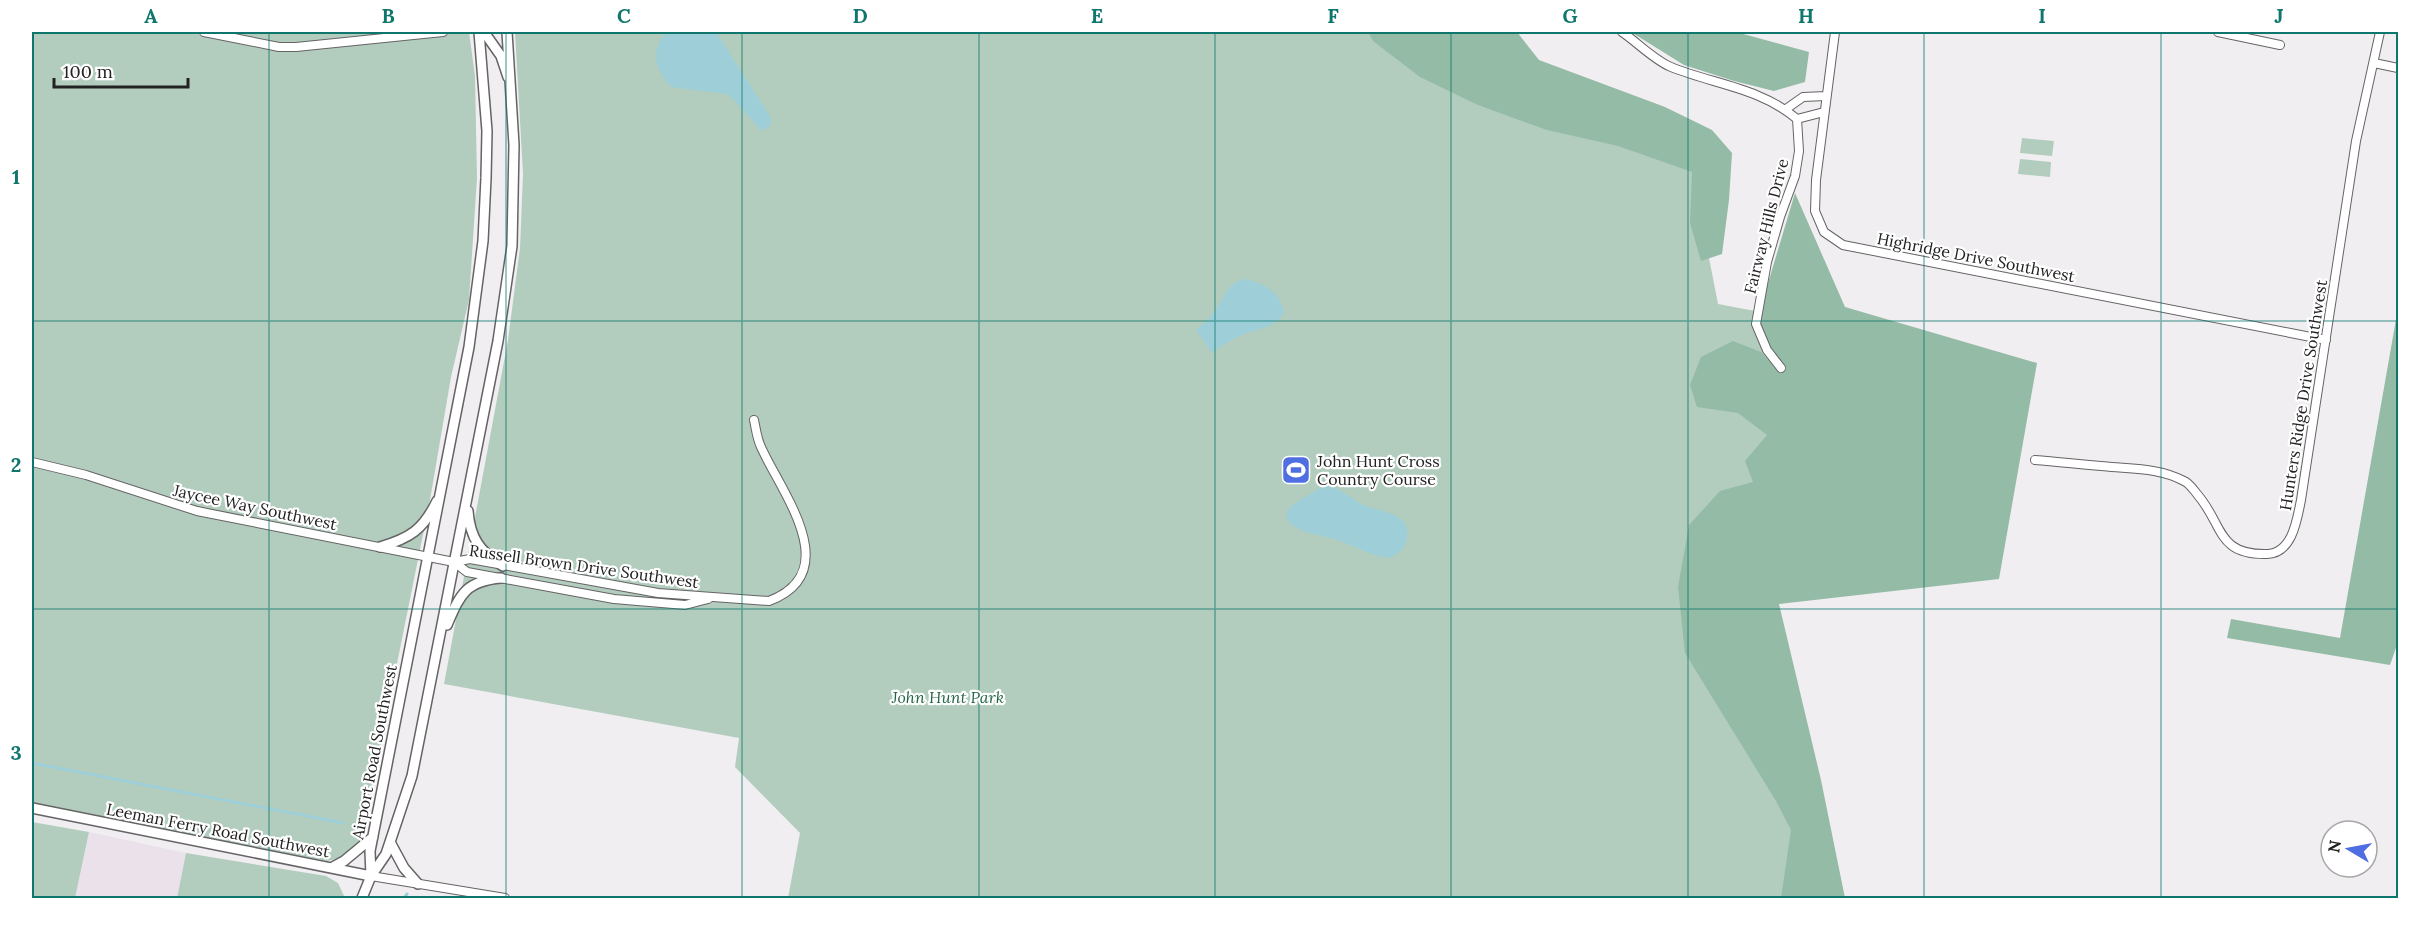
<svg xmlns="http://www.w3.org/2000/svg" width="2430" height="930" font-family="Lora,serif">
<style>
.built{fill:#eae1eb}
.green{fill:#b2cdbd}
.forest{fill:#94bba5}
.water{fill:#9ecfd8}
.lines{fill:none;stroke-linecap:round;stroke-linejoin:round}
.stream{stroke:#9ecfd8;stroke-width:3}
.minor-casing{stroke:#666366;stroke-width:10}
.tertiary-casing{stroke:#666366;stroke-width:12}
.minor{stroke:#fff;stroke-width:8}
.tertiary{stroke:#fff;stroke-width:9}
.grid{fill:none;stroke:#0f766e;stroke-width:1.5;stroke-opacity:0.55}
.labels{text-anchor:middle;dominant-baseline:central;stroke-width:4.5;stroke-linejoin:round;paint-order:stroke}
.street-label{font-size:16px;fill:#232223;stroke:#fff}
.poi-label{font-size:16px;fill:#232223;stroke:#fff;text-anchor:start}
.park-label{font-size:16px;font-style:italic;fill:#256547;stroke:#fff}
.neatline{fill:none;stroke:#0f766e;stroke-width:2}
.grid-label{font-size:20px;text-anchor:middle;font-weight:bold;fill:#0f766e}
</style>
<rect width="100%" height="100%" fill="#f1eef2"/>
<path class="built" d="M89,832l97,21 -9,45h-102z"/>
<path class="green" d="M32,32h437l6,44 2,102 -8,122 -18,77 -21,123 -68,337c-8,14 -19,21 -35,24l-295,-52z
M515,32h968l202,103 33,169 69,13 -6,147 -68,104 132,330h-1057l12,-65 -65,-66 4,-29 -295,-54 64,-344 12,-92 3,-74z
M2022,138l32,3 -2,15 -32,-3z
M2020,159l31,3 -1,15 -32,-3z
M32,822l57,10 -14,66h-43z
M186,853l140,23 12,7 7,15h-168z"/>
<path class="forest" d="M1368,32h149l22,28 126,47 47,23 20,23 -3,47 -7,54 -21,7 -11,-38 2,-51 -74,-26 -71,-16 -69,-25 -58,-28 -47,-36z
M1631,32h105l73,20 -4,30 -31,9 -40,-10 -50,-16z
M1795,193l50,114 192,56 -38,216 -220,25 42,176 24,118h-64l10,-68 -15,-29 -91,-148 -7,-66 11,-62 31,-34 33,-9 -8,-21 22,-26 -29,-22 -41,-6 -7,-22 11,-28 32,-16 28,11 8,9 -15,-31z
M2398,308v334l-8,23 -163,-27 4,-19 109,19z"/>
<path class="water" d="M667,32h49l54,84 1,9 -9,6 -29,-32 -7,-5 -55,-7c-16,-18 -22,-36 -4,-55z
M1247,279c19,6 33,13 37,33 -6,16 -28,17 -42,23 -10,4 -21,11 -30,18l-16,-23c7,-6 13,-11 18,-18 11,-14 13,-31 33,-33z
M1325,485c14,2 25,13 38,20 16,7 49,7 44,33 -1,11 -9,16 -18,20 -16,-2 -29,-9 -44,-15 -15,-8 -39,-7 -53,-18 -4,-4 -6,-7 -6,-12l6,-8z"/>
<g class="lines">
<path class="stream" d="M32,763l311,60
M404,898l3,-4"/>
<g class="minor-casing">
<path id="minor" d="M204,32l75,15h17l147,-15
M1622,32c15,10 32,28 49,35 42,17 90,21 126,52l2,32 -4,25 -15,41 -13,45 -11,62 11,26 14,18
M1835,32l-19,148 -1,31 9,21 19,13 483,95
M2218,32l62,13
M2374,63l24,5
M1786,109l17,-12 23,-1
M1797,119l27,-7
M2035,460c25,2 51,5 77,7 25,2 50,2 72,14 5,2 9,8 13,13 27,31 19,61 70,60 26,-1 30,-35 34,-54l55,-359 24,-109
M32,462l54,13 111,36 257,51 16,-3 188,34 111,8c77,-29 12,-109 -8,-154 -4,-8 -5,-18 -7,-27
M454,562l13,10 147,27 71,6 23,-6
M371,876l134,22"/>
</g>
<g class="tertiary-casing">
<path id="tertiary" d="M484,32l17,24 7,21
M468,511c2,27 12,41 35,55
M380,547c30,-9 43,-17 57,-46
M447,625c13,-30 18,-44 54,-47
M32,808l339,68
M390,842l14,26 14,16
M331,868l13,-7 29,-24
M371,876l-1,-25 99,-504 14,-106 3,-63 1,-47 -8,-99
M362,898l9,-22 15,-22 26,-78 86,-435 14,-95 2,-101 -7,-113"/>
</g>
<use href="#minor" class="minor"/>
<use href="#tertiary" class="tertiary"/>
</g>
<path class="grid" d="M269,32v866M506,32v866M742,32v866M979,32v866M1215,32v866M1451,32v866M1688,32v866M1924,32v866M2161,32v866M32,321h2366M32,609h2366"/>
<defs>
<g id="stadium-square" transform="scale(1.5)"><rect x="-9" y="-9" width="18" height="18" rx="4" fill="#4f6ee2" stroke="#fff"/><path d="M0-5a6.5 5 0 1 0 0 10a6.5 5 0 1 0 0-10ZM-3.5-1.8h7v3.6h-7Z" fill="#fff"/></g>
</defs>
<g fill-rule="evenodd">
<use href="#stadium-square" x="1296" y="470"/>
</g>
<g class="labels">
<g class="street-label">
<text transform="translate(1766 226) rotate(-76)">Fairway Hills Drive</text>
<text transform="translate(1976 257) rotate(11)">Highridge Drive Southwest</text>
<text transform="translate(2303 395) rotate(-81)">Hunters Ridge Drive Southwest</text>
<text transform="translate(255 507) rotate(12)">Jaycee Way Southwest</text>
<text transform="translate(584 566) rotate(8)">Russell Brown Drive Southwest</text>
<text transform="translate(374 752) rotate(-79)">Airport Road Southwest</text>
<text transform="translate(218 830) rotate(11)">Leeman Ferry Road Southwest</text>
</g>
<g class="poi-label">
<text x="1317" y="461">John Hunt Cross<tspan x="1317" dy="18">Country Course</tspan></text>
</g>
<g class="park-label">
<text x="948" y="697">John Hunt Park</text>
</g>
</g>
<rect width="2430" height="930" fill="none" stroke="#ffffff" stroke-width="66"/>
<g transform="translate(2349 849) rotate(280)"><circle r="28" fill="#ffffff" stroke="#a7a7a7" stroke-width="1.5"/>
<path d="M0-4.5L10 22L0 15L-10 22Z" fill="#4f6ee2"/>
<text y="-9" font-size="16" font-weight="bold" text-anchor="middle" fill="#232223">N</text>
</g>
<path d="M54 78v9h134v-9" fill="none" stroke="#232223" stroke-width="3"/>
<text x="63" y="78" font-size="18" fill="#232223" stroke="#ffffff" stroke-width="4.5" paint-order="stroke">100 m</text>
<rect x="33" y="33" width="2364" height="864" class="neatline"/>
<g class="grid-label">
<text x="151" y="23">A</text>
<text x="388" y="23">B</text>
<text x="624" y="23">C</text>
<text x="860" y="23">D</text>
<text x="1097" y="23">E</text>
<text x="1333" y="23">F</text>
<text x="1570" y="23">G</text>
<text x="1806" y="23">H</text>
<text x="2042" y="23">I</text>
<text x="2279" y="23">J</text>
<text x="16" y="184">1</text>
<text x="16" y="472">2</text>
<text x="16" y="760">3</text>
</g>
</svg>
